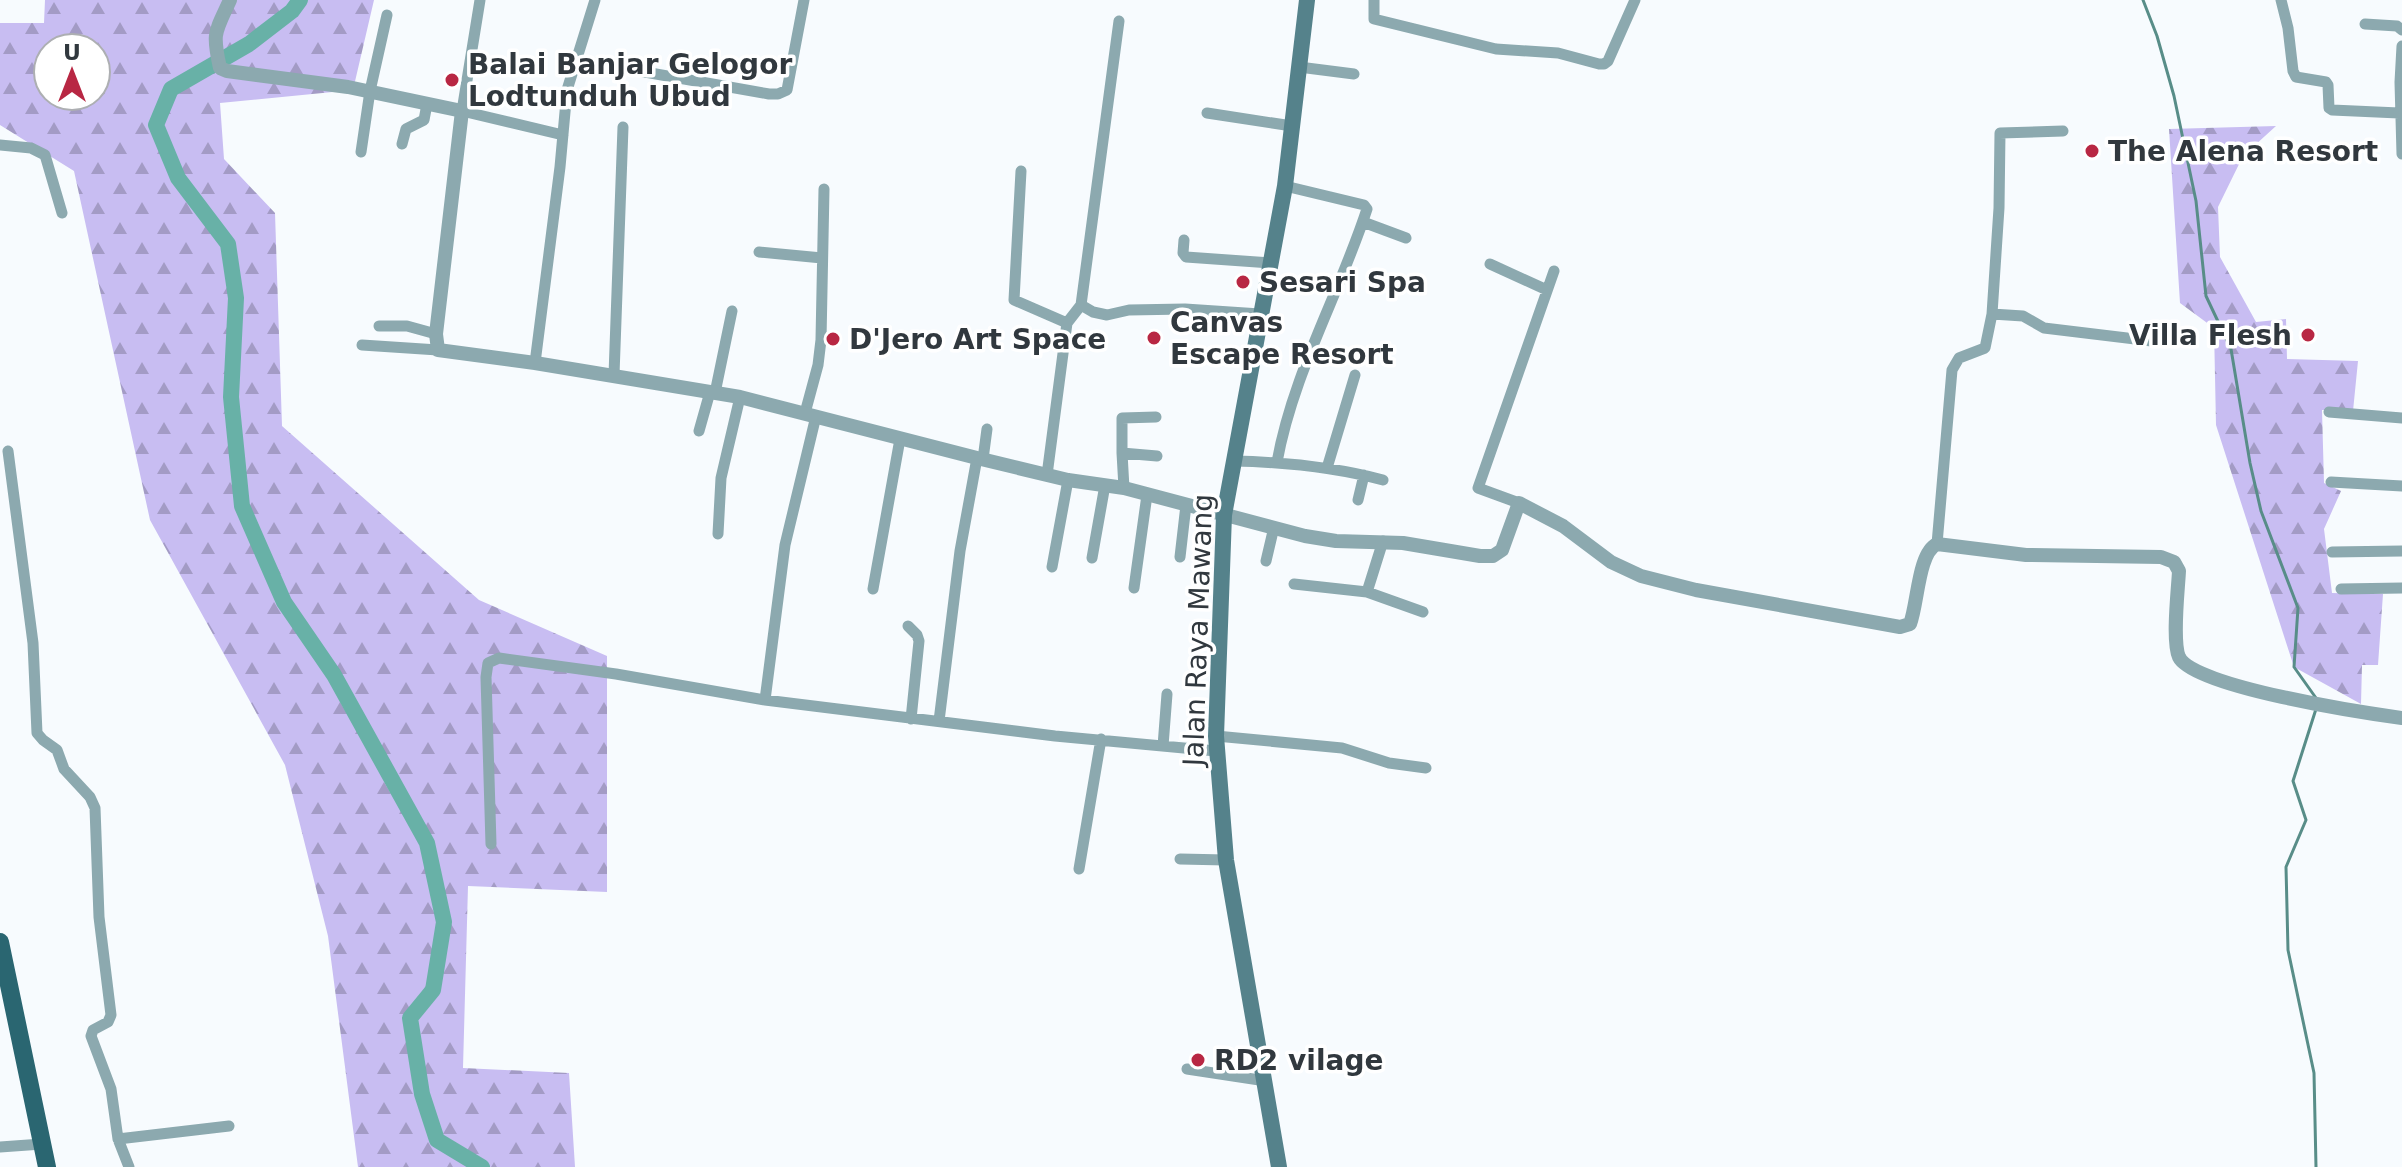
<svg xmlns="http://www.w3.org/2000/svg" width="2402" height="1167" font-family="'DejaVu Sans',sans-serif">
<style>
.forest{fill:url(#forest-firs);fill-rule:evenodd}
.lines{fill:none;stroke-linecap:round;stroke-linejoin:round}
.stream{stroke:#588d88;stroke-width:3}
.river{stroke:#68b1a7;stroke-width:16}
.minor{stroke:#8ca9af;stroke-width:11}
.tertiary{stroke:#8ca9af;stroke-width:14}
.secondary{stroke:#55828b;stroke-width:16}
.primary{stroke:#2a6671;stroke-width:18}
.poi-dot{fill:#b82743;stroke:#fff;stroke-width:3}
.labels{text-anchor:middle;dominant-baseline:central;stroke-width:7;stroke-linejoin:round;paint-order:stroke}
.poi-label{font-size:28px;font-weight:bold;fill:#31383e;stroke:#fff;text-anchor:start}
.street-label{font-size:28px;fill:#31383e;stroke:#fff}
</style>
<defs>
<pattern id="forest-firs" width="22" height="20" patternUnits="userSpaceOnUse" patternTransform="scale(2)"><rect width="22" height="20" fill="#c8bdf2"/><path d="M5 1l3.5 6h-7zM16 11l3.5 6h-7z" fill="#a39bc5"/></pattern>
</defs>
<rect width="100%" height="100%" fill="#f7fbfe"/>
<path class="forest" d="M45,0h329l-21,90 -133,13 4,56 51,54 7,213 197,174 128,56v236l-139,-6 -5,182 106,5 6,94h-217l-30,-231 -43,-171 -135,-245 -76,-349 -74,-46v-102h44zM48,48h48v48h-48z
M2276,126l-33,30 -25,51 2,50 36,65 30,-3 1,40 71,2 -5,50 -31,-1 2,73 17,8 -17,38 8,64 51,1 -5,71h-16l-1,39 -67,-37 -78,-242 -2,-97 -34,-25 -11,-174z"/>
<g class="lines">
<path class="stream" d="M2143,0l14,36 17,60 22,105 10,95 25,53 19,114 11,48 37,97 -4,59 22,31
M2316,709l-23,72 13,39 -20,47 2,83 26,123 2,94"/>
<path class="river" d="M300,0l-8,11 -43,33 -78,45 -15,36 22,53 50,66 8,54 -5,99 11,109 42,96 50,73 93,168 17,79 -11,68 -23,28 12,76 15,46 45,27"/>
<path class="minor" d="M480,0l-18,111 101,24
M1374,0v19l122,30 62,4 41,11h5l4,-3 27,-61
M2281,0l7,28 5,43 3,6 30,5 2,3 1,23 3,2 67,3
M2365,24l32,2 5,4
M577,60l192,34h9l9,-4 17,-90
M1299,67l55,7
M2402,81l-2,1 2,72
M2400,82l2,-36
M1207,113l85,13
M402,144l4,-15 18,-9 3,-16
M0,145l31,3 14,7 17,58
M361,152l9,-61 17,-76
M1021,171l-7,129 53,23
M1363,222l43,16
M1184,240l-1,13 3,4 85,6
M759,252l63,6
M1490,264l57,26
M1081,305l12,7 14,3 22,-5 56,-1 75,5
M1992,314l31,2 21,12 116,14
M379,326h28l29,8
M362,345l76,5
M535,363l25,-196 7,-77 28,-90
M614,375l9,-248
M715,393l17,-82
M2329,412l73,6
M805,413l13,-48 3,-25 3,-151
M699,431l11,-39
M8,451l25,192 4,90 6,7 14,10 7,19 26,28 5,11 4,109 12,98 -3,7 -15,8 -2,6 20,53 7,50 11,28
M1122,453v-35l34,-1
M983,459l4,-30
M1233,461c50,1 101,6 150,19
M1277,462c16,-89 62,-167 90,-253l-3,-4 -79,-19
M1327,468l28,-93
M1047,475l20,-152 14,-18 38,-284
M2331,482l71,4
M1124,488l-2,-35 35,3
M1358,500l6,-25
M1519,503l-41,-15 76,-217
M718,534l3,-56 19,-81
M1937,544l15,-174 7,-12 26,-10 7,-34 7,-106 1,-75 63,-2
M2332,552l70,-1
M1180,557l6,-52
M1092,558l13,-73
M1266,561l8,-34
M1052,567l16,-87
M1294,584l73,8 56,20
M1134,588l13,-93
M873,589l27,-150
M2341,589l61,-1
M1367,592l16,-51
M908,626l9,9 2,6 -8,78
M765,700l20,-155 31,-129
M939,721l21,-170 17,-93
M1216,736l126,12 47,15 37,5
M1163,746l4,-52
M491,844l-5,-167 2,-14 11,-5 117,16 149,26 290,36 161,15
M1180,859l46,1
M1079,869l22,-130
M1187,1069l79,12
M118,1139l111,-13
M0,1147l42,-3"/>
<path class="tertiary" d="M230,0c-15,33 -18,32 -10,68l7,3 121,16 114,24 -26,223 2,16 97,13 205,34 237,61 91,22 56,8 181,48 31,5 67,2 77,13h13l9,-6 17,-47 44,23 48,36 30,14 55,14 204,37 10,-3c8,-21 8,-71 27,-80l89,11 135,2 13,5 5,9c-1,20 -7,70 0,86 14,30 186,56 223,61"/>
<path class="secondary" d="M1279,1167l-53,-307 -10,-124 8,-221 61,-329 22,-186"/>
<path class="primary" d="M0,942l47,225"/>
</g>
<g class="poi-dot">
<circle cx="452" cy="80" r="8"/>
<circle cx="2092" cy="151" r="8"/>
<circle cx="1243" cy="282" r="8"/>
<circle cx="2308" cy="335" r="8"/>
<circle cx="1154" cy="338" r="8"/>
<circle cx="833" cy="339" r="8"/>
<circle cx="1198" cy="1060" r="8"/>
</g>
<g class="labels">
<g class="poi-label">
<text x="468" y="64">Balai Banjar Gelogor<tspan x="468" dy="32">Lodtunduh Ubud</tspan></text>
<text x="2108" y="151">The Alena Resort</text>
<text x="1259" y="282">Sesari Spa</text>
<text x="1170" y="322">Canvas<tspan x="1170" dy="32">Escape Resort</tspan></text>
<text x="2292" y="335" text-anchor="end">Villa Flesh</text>
<text x="849" y="339">D'Jero Art Space</text>
<text x="1214" y="1060">RD2 vilage</text>
</g>
<g class="street-label">
<text transform="translate(1198 630) rotate(-88)">Jalan Raya Mawang</text>
</g>
</g>
<g transform="translate(72 72)"><circle r="38" fill="#ffffff" stroke="#adafb2" stroke-width="2"/>
<path d="M0-6L14 30L0 20L-14 30Z" fill="#b82743"/>
<text y="-12" font-size="22" font-weight="bold" text-anchor="middle" fill="#31383e">U</text>
</g>
</svg>
